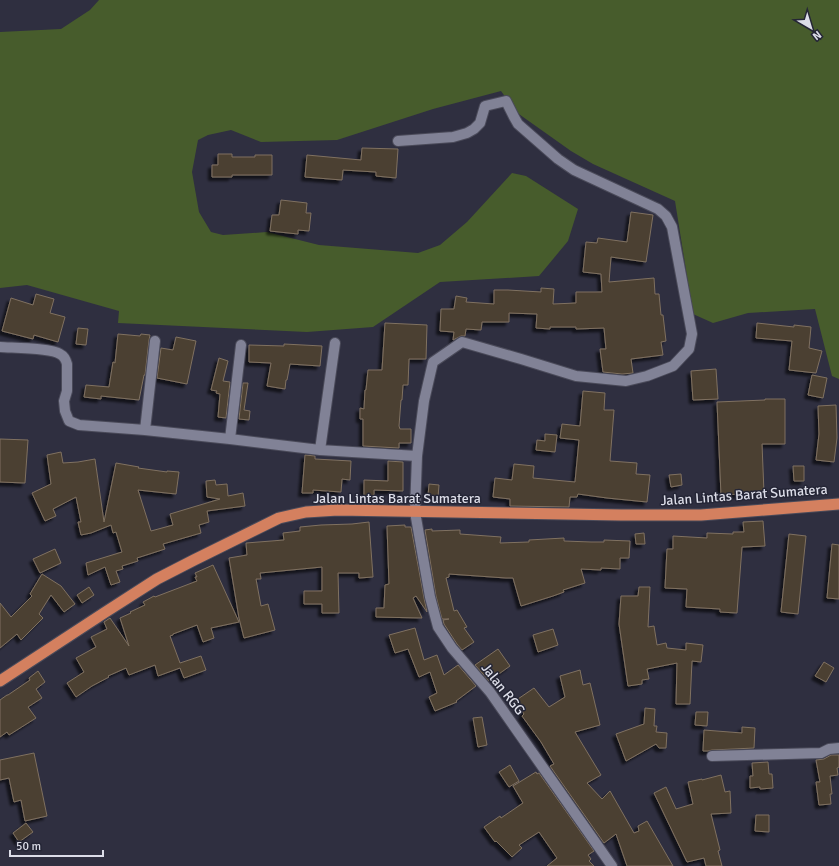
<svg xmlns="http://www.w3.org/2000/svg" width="839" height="866" font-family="Signika,sans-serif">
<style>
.green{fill:#475c2c}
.building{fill:#4c3f30;stroke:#7f7161;filter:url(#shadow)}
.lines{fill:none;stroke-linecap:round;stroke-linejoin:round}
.minor-casing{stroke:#4a4a59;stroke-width:12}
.tertiary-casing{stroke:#4a4a59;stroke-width:12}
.trunk-casing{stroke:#4a4a59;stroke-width:13}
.minor{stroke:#818296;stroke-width:10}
.tertiary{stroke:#818296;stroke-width:10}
.trunk{stroke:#d4805f;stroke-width:11}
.labels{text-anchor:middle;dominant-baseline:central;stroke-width:3;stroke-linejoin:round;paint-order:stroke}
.street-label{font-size:14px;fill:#dcdde8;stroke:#252636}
</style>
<defs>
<filter id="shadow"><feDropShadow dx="-3.5" dy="3.5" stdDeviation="1" flood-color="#0009"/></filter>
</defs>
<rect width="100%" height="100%" fill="#2f2f40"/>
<path class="green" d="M99,0h740v379l-7,-3 -17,-67 -67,4 -35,10 -20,-9 -18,-113 -82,-37 -22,-13 -55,-39 -15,-21 -68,18 -96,31 -76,2 -30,-12 -23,5 -10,5 -6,32 7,40 12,20 12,3 44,-3 52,13 99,8 22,-8 27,-23 45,-49 14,3 52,33 -10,32 -29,35 -99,6 -67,45 -66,5 -189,-9 1,-12 -92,-26 -27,3v-256l61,-3 29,-19z"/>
<path class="building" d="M362,148l36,1 -2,29 -20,-2v-4l-33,-2 -1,10 -37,-3 2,-22 54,5z
M218,154h14v3h23v-2h17v20h-40v2h-20v-12h6z
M281,200l26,3 -1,10h5l-2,18 -11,-1v4l-28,-3 2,-16h7z
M631,212l22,3 -7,47 -35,-5 -2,25 45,-4 1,16h4l2,21h2l3,26 -5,1 2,13 -32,4 2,14 -11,1 -19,-2 -3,-23h6l-2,-21 -28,1v-2h-26v2l-14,-1 1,-14 -28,-1v9h-27l-1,8 -15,-1 -1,7h-4l-8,4 1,-8 -14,-1 1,-22h13l2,-13 11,2 -1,4 28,2v-14h14l33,2v-4l13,1 -1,15 23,-1v-11h26l-1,-18 -18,-2 3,-30 11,1 1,-5 29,4z
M36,294l18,5 -4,14 15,4 -7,25 -24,-7 -1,4 -31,-8 9,-33 22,7z
M385,323l42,2 -1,34h-17l-1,26h-5l-1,15h-1l-2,26 1,3h11v14h-12v5l-36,-2v-27h-3v-11l4,1 1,-19h1l2,-20h14z
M757,323l37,4v-2l17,2 -2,21 13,3 -6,22 -27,-3 3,-29 -36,-3z
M78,328l10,1 -2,16 -10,-1z
M118,334l22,2 1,-2 9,1 -1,5 -4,35h-1l-5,25 -38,-4v3l-17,-2 2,-12 23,2 4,-25 2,1z
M176,337l20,4 -9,43 -30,-6 4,-30 12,2z
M284,344l38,2 -2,20 -30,-2 -3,16h-1l-1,9 -18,-3 4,-23 -22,-1v-17l35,1z
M219,358l9,3 -5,20 7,1 -4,36 -8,-1 2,-23 -4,-1 1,-2 -6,-1z
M716,369l2,30 -25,1 -2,-29z
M812,375l15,3 -4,20 -15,-3z
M243,383h5l-4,27 6,1 -1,9 -10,-1z
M583,391l22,2 -1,17h10l-4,51 27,2 -1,11 14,1 -3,27 -40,-4 -29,-4 -1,3h-7l-1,10 -59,-1v-7l-17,-2 2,-19 17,2 2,-16 20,2 -1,12 42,4 4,-42 -19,-2 2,-14 18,2z
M765,399h20v45h-23l2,49 -43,2 -4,-93 48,-2z
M836,405l1,33 -3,24 -18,-2 3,-26 -1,-28z
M545,434l12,1 -2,17 -19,-2 1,-10 8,1z
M0,439l28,1 -3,43 -25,-1z
M61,452l2,11 15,-1 17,-3 9,63 12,-59 23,4 -1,1 29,4v-1l12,1 -3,22 -38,-4 13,41 22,-6 -3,-11 50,-15 -13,-2 -1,-16 9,-1 1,5 11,-1 1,12 15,-3 2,13 -38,5 2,11 -10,3 2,8 -38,11 2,5 -28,9 1,3 -16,5 1,3 -7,2 4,11 -9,3 -6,-18 -17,8 -2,-12 36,-11 -6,-20 -3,1 -2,-8 -20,8 -10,2 -3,-13h3l-5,-25 -23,12 3,7 -11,5 -13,-28 19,-9 -4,-29z
M305,455l10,1v3l36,2 -1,19 -8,-1 -1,13 -28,-2v3h-11z
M388,461l15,1v29l-29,-1v8h-10v-18l24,1z
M793,466h11v15h-10z
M681,474l1,11 -11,2 -2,-12z
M429,484l10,1 -1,12 -10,-1z
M763,521l2,25 -23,1 -5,66 -17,-1v-3l-34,-2 1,-18 -22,-1 2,-39h6v-13l34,2v-5l26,1v-2h11l-1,-10z
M369,522l4,55 -14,1v-5h-21l1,40h-17v-9h-18v-13h18v-24l-62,6 1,6h-5l5,27 7,-2 7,26 -31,8 -5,-20 -10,-60 18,-3 -1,-12 38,-3 -1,-7 17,-2v-4l21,-2 31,-1z
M405,525v2h6l13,71 3,14 -11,-16 -3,2 9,20 -46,-1v-9h8l1,-23 4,-1 -2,-58z
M432,529v2l28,-1v4l41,3 -1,6 29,-1v-2l35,-2v3l27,1h13v-2l26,1 -1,17h-9v11l-19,-1v2l-20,-1 4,14 -22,7 1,2 -11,4 -32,10 -8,-28h-7l-57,-4v3l-3,1 8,33 3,-1 10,17 -3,1 10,14 -12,8 -5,-6 -13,-20 -1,-4 6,-1h-7l-6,-23 -11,-66z
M644,533l1,11h-9l-1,-10z
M789,534l17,2 -8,78 -17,-2z
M832,544l7,1v54l-12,-1z
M55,549l6,14 -21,10 -7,-14z
M213,565l26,57 -28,6 3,10 -11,4 -6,-17 -24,9v1l-3,1 10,27 21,-7 5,14 -22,8 -4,-10 -22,8 -3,-11 -26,10 -3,-7 -18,8 1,1 -17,9 -16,11 -9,-14 17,-11 -8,-14 20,-11 -5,-10 16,-8 -3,-7 6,-4 19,28 -9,-28 11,-5 -1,-1 15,-7 -2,-3 11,-6 1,1 42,-16 -2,-4h2l-2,-4z
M42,574l19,12 14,18 -11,8 -13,-17 -12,19 4,4 -22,22 -4,-6 -17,14v-45l11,14 21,-21 -2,-2z
M89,587l5,8 -12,8 -5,-8z
M639,587h11l-2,40 6,-1 3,19 9,-2 1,5 19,2v-7l17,2 -2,17 -9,-1 -2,43h-14l1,-41 -30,6 2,10 -7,1v4l-14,2 -9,-62 2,-28h17z
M415,628l9,32 13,-5 7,20 14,-10 18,21 -20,15 1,1 -22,9 -6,-14 8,-4 -7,-21 -11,5 -11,-28 -13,4 -6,-18z
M553,629l5,16 -20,7 -5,-17z
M498,649l12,17 -21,15 -14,-16z
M824,662l10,6 -8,14 -11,-6z
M580,670l3,15 7,-2 10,42 -25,7 26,43 -14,8 15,16 8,-8 24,42 5,-2 -1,-5 9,-5 26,45h-46l-11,-32 -12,9 -54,-77 4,-2 -13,-22 -19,-26 2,-2 -9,-13 19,-13 15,19 16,-10 -5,-21z
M38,671l7,11 -9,7 6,9 -14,9 8,11 -27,17 -2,-3 -7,5v-37l7,-5h1l22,-15 -1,-2z
M645,708l10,1 -1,17h3l-1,6 11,1 -1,15h-7l-3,-4 -30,17 -10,-27 28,-10z
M696,712h12l-1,14 -12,-1z
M482,717l5,28 -9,2 -5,-29z
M742,727l13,1 -1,20 -42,2 -4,1h-5l1,-21 38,3z
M34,753l13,63 -22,5 -4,-21 -7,2 -5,-24 -9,2v-20z
M831,755h8v12l-2,1 1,7 -8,1 2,18h-2l1,10 -12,1 -3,-23h4l-4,-22 8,-1z
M768,762l1,12h3l1,14 -13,1v-2l-10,1v-12h3l-1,-13z
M510,765l9,16 -10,6 -10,-15z
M536,772l1,2 2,-1 55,78 -6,4 3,4 -2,2 5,5h-47l10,-8 -18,-26 -20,13 3,3 -10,9 -16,-16 -1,1 -11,-15 16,-11 1,2 22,-15 -10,-17z
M721,775l4,17 5,-1 1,22 -20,1 9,36 -2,1 4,15h-16l-2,-8 -17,4 -33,-69 12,-6 10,22 17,-5 -5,-22 14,-3v1z
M756,815h13v17l-14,-1z
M26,823l7,9 -14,10 -6,-9z"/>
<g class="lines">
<g class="minor-casing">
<path id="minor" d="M398,141l55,-4 14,-4 7,-4 6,-6 5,-17 21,-5 8,16 4,7 40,35 16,11 84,39 8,7 6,11 20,107 -3,15 -16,17 -26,10 -21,5 -50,-5 -55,-17 -59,-17 -29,20 -9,39 -7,55 -2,56
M0,347c13,1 51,1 60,7 4,2 6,6 7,10v27l-3,10 1,10 4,10 10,4 66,5 85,9 90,11 97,6
M145,430l10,-89
M230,439l11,-94
M320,450l15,-107
M712,756l109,-3 8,-4 10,-1"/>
</g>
<g class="tertiary-casing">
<path id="tertiary" d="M415,512l15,85 8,30 14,21 38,44 122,174"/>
</g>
<g class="trunk-casing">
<path id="trunk" d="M0,681l104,-68 53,-34 37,-19 85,-42 27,-6 32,-2 283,5h80l138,-11"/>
</g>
<use href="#minor" class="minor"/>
<use href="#tertiary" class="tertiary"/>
<use href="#trunk" class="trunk"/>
</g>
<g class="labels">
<g class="street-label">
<text transform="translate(744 495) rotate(-4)">Jalan Lintas Barat Sumatera</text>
<text x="397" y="498">Jalan Lintas Barat Sumatera</text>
<text transform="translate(503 689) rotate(52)">Jalan RGG</text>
</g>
</g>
<g transform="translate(811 28) rotate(142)" stroke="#252636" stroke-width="3" paint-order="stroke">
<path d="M0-3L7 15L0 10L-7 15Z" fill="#dcdde8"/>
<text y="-6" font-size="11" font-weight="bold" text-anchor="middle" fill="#dcdde8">N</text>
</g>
<path d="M10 850v6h93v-6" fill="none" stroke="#dcdde8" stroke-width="2"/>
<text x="16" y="850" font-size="12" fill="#dcdde8" stroke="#252636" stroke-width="3" paint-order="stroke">50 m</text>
</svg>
